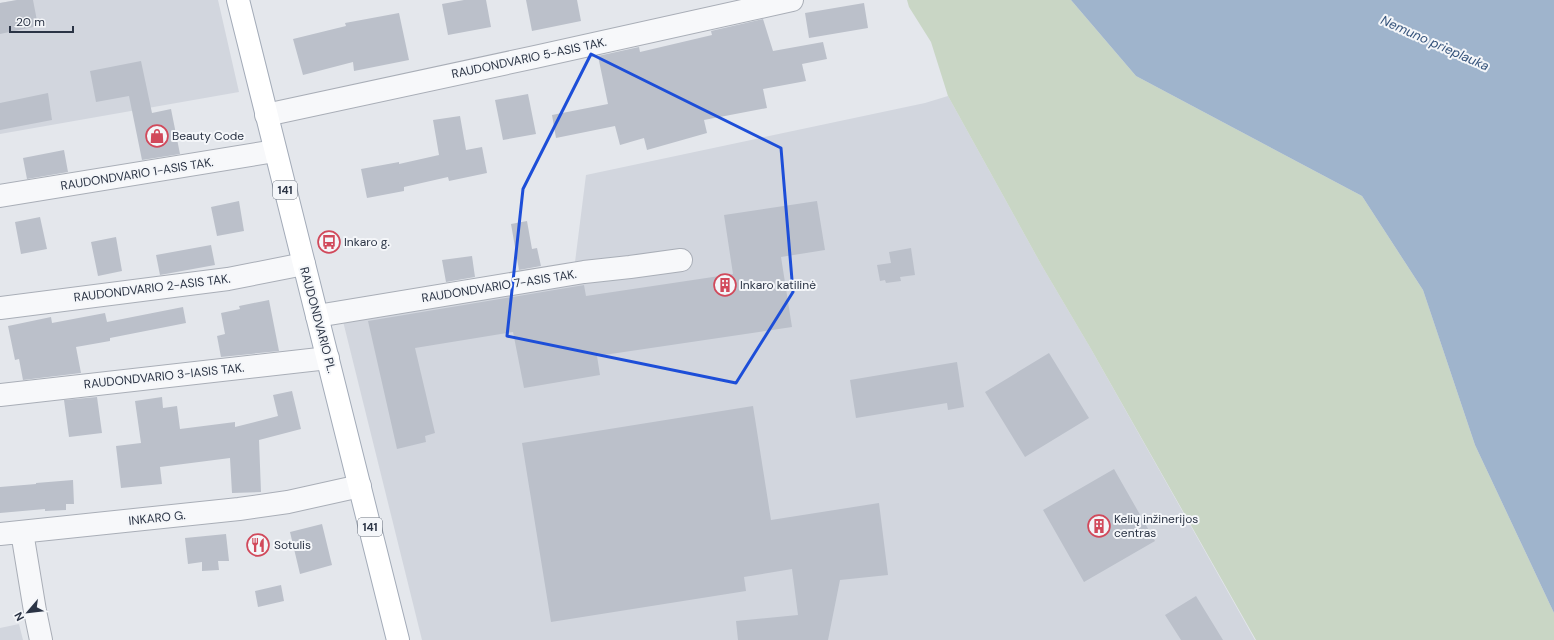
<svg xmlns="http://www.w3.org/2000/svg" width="1554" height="640" font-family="'DM Sans',sans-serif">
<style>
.built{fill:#d2d6de}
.green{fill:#c9d6c5}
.water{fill:#9fb4cc}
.building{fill:#bbc0ca}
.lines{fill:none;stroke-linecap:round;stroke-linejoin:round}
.minor-casing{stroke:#a9aeb7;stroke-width:24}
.primary-casing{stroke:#a3abb8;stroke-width:24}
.minor{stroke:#f7f8fa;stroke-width:22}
.primary{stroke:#fff;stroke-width:22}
.marked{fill:none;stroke:#1d4ed8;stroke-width:3;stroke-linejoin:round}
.labels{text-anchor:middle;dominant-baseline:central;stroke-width:4;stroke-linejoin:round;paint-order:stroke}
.shield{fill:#f4f6f9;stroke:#676e7b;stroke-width:1}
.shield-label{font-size:11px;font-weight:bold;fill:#2b3445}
.street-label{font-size:12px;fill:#2b3445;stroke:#f4f6f9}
.poi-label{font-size:12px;fill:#2b3445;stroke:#f4f6f9;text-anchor:start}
.water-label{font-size:13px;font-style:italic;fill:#34527a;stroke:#f4f6f9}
</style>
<rect width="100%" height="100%" fill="#e4e7ec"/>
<path class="built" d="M17,0h201l21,92 -239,42v-131z
M948,96l94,170 49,83 164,291h-833l-84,-339 235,-23 13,-103 339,-72z
M19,624l4,16h-23v-12z"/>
<path class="green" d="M907,0h164l65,76 226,120 61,94 52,155 79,168v27h-298l-165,-291 -49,-83 -94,-170 -17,-54 -22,-35z"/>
<path class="water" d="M1071,0h483v613l-79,-168 -52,-155 -61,-94 -226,-120z"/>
<path class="building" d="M17,0h16l5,26 -38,8v-31z
M464,0h22l5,27 -43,8 -6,-31z
M526,0h51l4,21 -49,10z
M864,3l4,25 -59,10 -4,-25z
M399,13l10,47 -55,11 -1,-9 -50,13 -10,-36 53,-13 -1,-3z
M763,19l10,32 50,-9 4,17 -25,5 4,17 -43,8 4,19 -63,12 3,13 -60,17 -3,-12 -24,7 -5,-19 -59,12 -4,-23 56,-11 -10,-48 41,-9 1,5 72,-17 -1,-4z
M141,61l11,52 19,-4 9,45 -38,6 -13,-64 -33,6 -6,-31z
M48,93l4,27 -52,10v-27z
M528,94l8,40 -33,6 -8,-40z
M460,116l6,34 16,-3 5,26 -38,8 -1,-4 -44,10v4l-37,7 -6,-29 38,-7v2l40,-9 -6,-35z
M64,150l4,22 -41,7 -4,-21z
M239,201l5,30 -27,5 -6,-29z
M817,201l8,49 -44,7 11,70 -195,29 3,19 -76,13 -11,-56 -98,16 20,85 -10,3 1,6 -29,7 -29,-128 216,-36 2,11 147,-22 -9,-59z
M40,217l7,32 -26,5 -6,-32z
M527,221l5,28 5,-1 4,18 -22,4 -8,-46z
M116,237l6,34 -24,5 -7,-34z
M211,245l4,20 -55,10 -4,-20z
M911,248l4,27 -15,2 1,4 -15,2 -1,-3 -5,1 -3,-16 14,-2 -2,-11z
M472,256l3,21 -29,5 -4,-22z
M269,300l10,51 -58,6 -4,-21 8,-2 -4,-21 19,-4 -1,-3z
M183,307l3,16 -76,15v3l-34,6 5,26 -58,7 -4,-21 -4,1 -7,-34 43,-9 1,6 53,-10 2,9z
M1049,353l40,65 -64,39 -40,-65z
M957,362l7,45 -16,3 -1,-7 -91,15 -6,-38z
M292,391l9,38 -42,11 2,52 -29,1 -2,-35 -70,9 2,17 -41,4 -5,-42 25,-3 -6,-42 27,-4 1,11 14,-2 3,23 55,-7v5l43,-11 -5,-21z
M97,397l5,36 -33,4 -5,-37z
M753,406l18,114 108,-17 9,72 -48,5 -12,60h-90l-2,-19 62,-6 -6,-46 -48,8 2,14 -195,31 -29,-179z
M1114,469l41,72 -71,41 -41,-72z
M73,480l1,24h-8v6l-21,1v-2l-45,4v-26l36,-3v-1z
M322,524l10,41 -32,9 -10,-42z
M226,534l3,27h-11l1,9 -17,1v-9l-14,2 -3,-26z
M281,585l3,16 -26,6 -3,-16z
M1196,596l27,44h-42l-16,-25z"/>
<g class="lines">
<g class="minor-casing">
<path id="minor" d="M266,115l269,-58 257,-57
M0,196l275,-45
M0,308l228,-29 76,-15
M317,316l267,-44 46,-5 51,-7
M0,395l328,-37
M22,532l13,79 6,29
M0,534l239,-25 49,-7 72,-16"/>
</g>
<g class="primary-casing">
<path id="primary" d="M238,0l160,640"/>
</g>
<use href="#minor" class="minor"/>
<use href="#primary" class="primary"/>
</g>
<path class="marked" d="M591,54l190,94 12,144 -57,91 -229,-47 16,-147z"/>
<defs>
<g id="shop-ring" transform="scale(1.15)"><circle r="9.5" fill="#f4f6f9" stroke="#d1495b" stroke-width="1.5"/><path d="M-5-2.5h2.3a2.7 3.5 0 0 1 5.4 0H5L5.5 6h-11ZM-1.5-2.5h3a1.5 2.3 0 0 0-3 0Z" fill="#d1495b"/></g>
<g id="bus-ring" transform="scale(1.15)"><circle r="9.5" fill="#f4f6f9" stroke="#d1495b" stroke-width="1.5"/><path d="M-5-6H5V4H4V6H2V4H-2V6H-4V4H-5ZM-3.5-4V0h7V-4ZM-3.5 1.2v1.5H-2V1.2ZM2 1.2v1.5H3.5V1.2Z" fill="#d1495b"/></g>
<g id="building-ring" transform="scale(1.15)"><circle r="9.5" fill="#f4f6f9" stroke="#d1495b" stroke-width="1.5"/><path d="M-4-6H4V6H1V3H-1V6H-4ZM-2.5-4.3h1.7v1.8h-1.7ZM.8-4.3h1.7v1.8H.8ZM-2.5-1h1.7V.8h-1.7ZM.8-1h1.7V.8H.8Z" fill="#d1495b"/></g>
<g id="restaurant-ring" transform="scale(1.15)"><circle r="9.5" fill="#f4f6f9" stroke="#d1495b" stroke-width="1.5"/><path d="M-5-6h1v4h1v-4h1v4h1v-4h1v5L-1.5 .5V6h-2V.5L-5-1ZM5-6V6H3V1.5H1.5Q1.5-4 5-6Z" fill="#d1495b"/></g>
</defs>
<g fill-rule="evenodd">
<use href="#shop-ring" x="157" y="136"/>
<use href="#bus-ring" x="329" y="242"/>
<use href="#building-ring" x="725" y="285"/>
<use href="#building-ring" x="1099" y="526"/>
<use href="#restaurant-ring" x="258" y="545"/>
</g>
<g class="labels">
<g class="shield">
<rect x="273" y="181" width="24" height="18" rx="3"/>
<rect x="358" y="518" width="24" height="18" rx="3"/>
</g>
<g class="shield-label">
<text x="285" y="190">141</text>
<text x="370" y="527">141</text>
</g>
<g class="street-label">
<text transform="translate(529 58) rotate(-12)">RAUDONDVARIO 5-ASIS TAK.</text>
<text transform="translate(137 174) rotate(-9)">RAUDONDVARIO 1-ASIS TAK.</text>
<text transform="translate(499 286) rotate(-9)">RAUDONDVARIO 7-ASIS TAK.</text>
<text transform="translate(152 288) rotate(-7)">RAUDONDVARIO 2-ASIS TAK.</text>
<text transform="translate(318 320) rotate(75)">RAUDONDVARIO PL.</text>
<text transform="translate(164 376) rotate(-6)">RAUDONDVARIO 3-IASIS TAK.</text>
<text transform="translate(157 518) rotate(-6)">INKARO G.</text>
</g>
<g class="poi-label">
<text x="172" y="136">Beauty Code</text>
<text x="344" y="242">Inkaro g.</text>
<text x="740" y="285">Inkaro katilinė</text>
<text x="1114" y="519">Kelių inžinerijos<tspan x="1114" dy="14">centras</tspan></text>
<text x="274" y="545">Sotulis</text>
</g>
<g class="water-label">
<text transform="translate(1435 43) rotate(24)">Nemuno prieplauka</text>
</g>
</g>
<g transform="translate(28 612) rotate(242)" stroke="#f4f6f9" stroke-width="3" paint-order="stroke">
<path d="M0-3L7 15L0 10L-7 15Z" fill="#2b3445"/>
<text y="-6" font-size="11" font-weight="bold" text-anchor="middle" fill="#2b3445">N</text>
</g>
<path d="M10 26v6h63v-6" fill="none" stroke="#2b3445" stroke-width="2"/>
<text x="16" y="26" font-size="12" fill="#2b3445" stroke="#f4f6f9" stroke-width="3" paint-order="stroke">20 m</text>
</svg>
